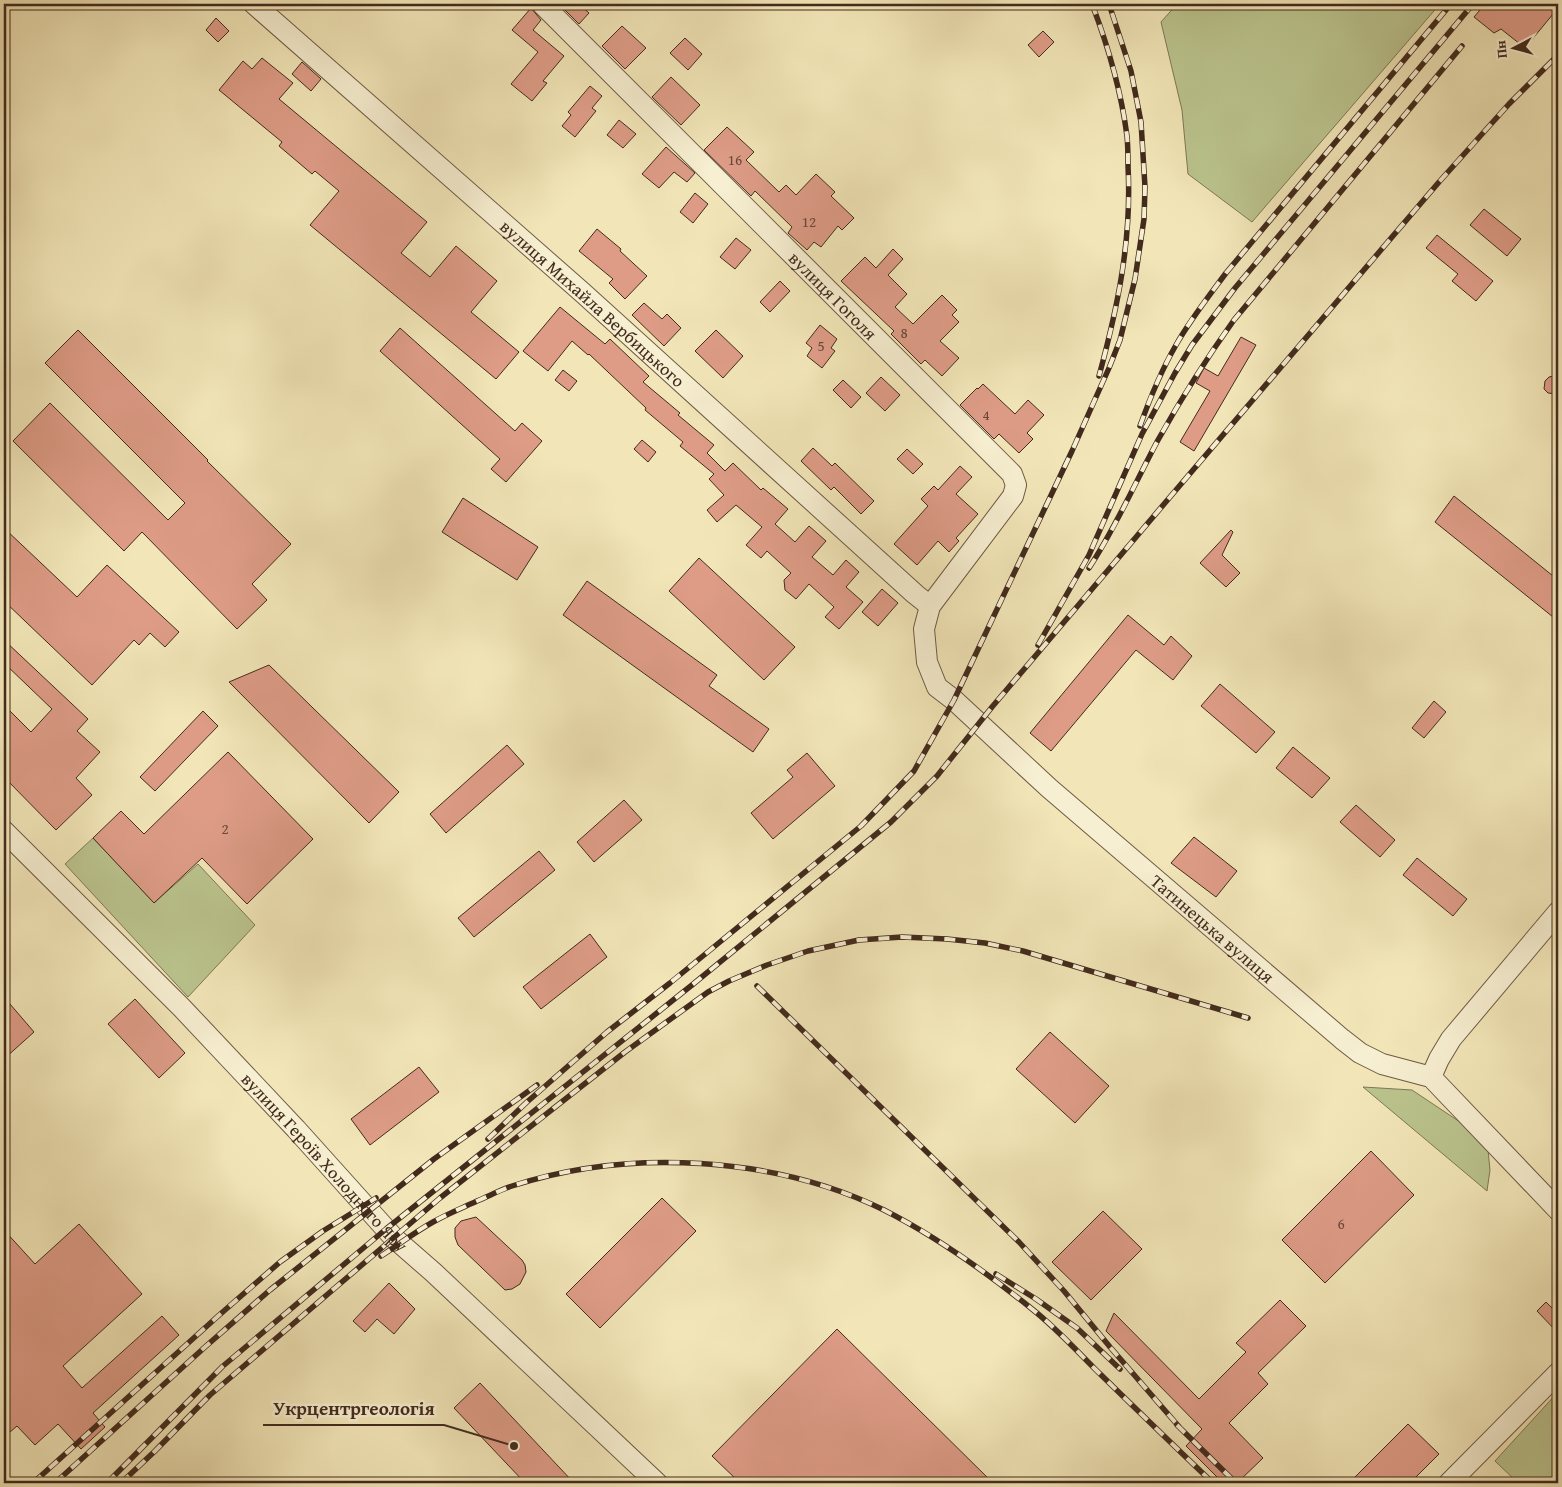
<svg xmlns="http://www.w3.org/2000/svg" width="1562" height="1487" font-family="'Gentium Book Plus',serif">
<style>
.green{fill:#bbc48e;stroke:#7e7856}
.building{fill:#de9c87;stroke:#422b1d}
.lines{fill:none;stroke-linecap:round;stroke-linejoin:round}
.street-casing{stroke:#6e5a44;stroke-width:22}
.street{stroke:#f7efd1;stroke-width:20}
.rail-casing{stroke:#422b1d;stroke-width:5.5}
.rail{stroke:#f7efd1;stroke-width:4;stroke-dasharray:11;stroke-linecap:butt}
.labels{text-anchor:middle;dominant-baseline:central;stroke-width:5;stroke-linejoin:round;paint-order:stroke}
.number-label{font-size:15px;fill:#694738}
.street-label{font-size:18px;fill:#422b1d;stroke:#f7efd1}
.leader{fill:none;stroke:#422b1d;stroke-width:2}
.callout-dot{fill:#422b1d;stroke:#f7efd1;stroke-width:2}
.callout-label{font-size:19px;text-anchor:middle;font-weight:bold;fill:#422b1d;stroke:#f7efd1;stroke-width:5;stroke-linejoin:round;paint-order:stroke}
</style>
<rect width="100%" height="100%" fill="#f2e6b8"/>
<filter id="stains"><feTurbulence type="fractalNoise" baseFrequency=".004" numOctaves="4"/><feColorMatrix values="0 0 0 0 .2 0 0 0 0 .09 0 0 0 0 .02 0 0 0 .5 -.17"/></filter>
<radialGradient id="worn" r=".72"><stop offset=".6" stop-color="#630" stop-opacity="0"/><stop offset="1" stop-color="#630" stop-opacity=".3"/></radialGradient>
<path class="green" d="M1177,4h263l-188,218 -64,-48 -6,-64 -21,-88z
M93,838l61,65 44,-39 57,61 -67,72 -123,-133z
M1363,1087l49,3 60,40 16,20 2,20 -3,21z
M1558,1392v91h-40l-23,-22z"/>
<path class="building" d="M568,4h11l10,9 -10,11 -15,-15z
M1485,4h73v4l-33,40 -24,-19 -7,4 -20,-16z
M531,8l10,12 -8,10 31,26 -21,25 4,2 -15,18 -21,-17 27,-32 -26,-22z
M216,18l13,13 -11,11 -12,-12z
M622,26l24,22 -21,21 -23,-23z
M1043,31l11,11 -15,15 -11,-12z
M685,38l17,16 -14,16 -18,-17z
M262,58l31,25 -14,16 148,123 -26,31 29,24 26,-31 41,35 -26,31 48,40 -23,27 -186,-154 29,-34 -24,-20 -3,3 -33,-28 3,-4 -63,-52 24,-29 9,8z
M302,62l19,17 -10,12 -19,-17z
M671,77l29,28 -19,20 -29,-28z
M590,86l12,10 -10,12 4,3 -21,26 -13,-11 9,-11 -3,-3z
M619,120l17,14 -13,14 -16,-13z
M727,127l27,25 -8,8 33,32 7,-7 10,10 20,-21 19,18 -4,4 23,22 -12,12 -4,-4 -17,21 -7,-5 -7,8 -19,-17 4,-6 -37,-36 -4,5 -47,-46z
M666,147l29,26 -8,9 -13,-10 -15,16 -17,-14z
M695,193l13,11 -15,19 -13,-11z
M1484,209l37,30 -14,17 -37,-31z
M597,229l24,20 -1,2 27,25 -22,23 -16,-16 4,-4 -34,-28z
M1437,235l56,46 -17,20 -24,-20 6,-7 -32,-26z
M736,238l15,12 -16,19 -15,-12z
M893,249l10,10 -15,16 19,19 -12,13 18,17 29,-29 15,15 -5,5 7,7 -19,19 19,17 -17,18 -17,-16 -4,4 -30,-30 3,-3 -53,-50 24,-24 11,11z
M780,281l10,10 -20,21 -10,-10z
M644,303l18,16 5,-5 14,14 -17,18 -32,-31z
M560,307l45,37 5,-5 39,37 -6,6 37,31 -2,2 36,30 -7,8 18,18 8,-8 28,27 2,-2 25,21 -13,15 20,18 14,-16 17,15 -14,16 21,18 13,-15 13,12 -13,15 17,15 -24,27 -14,-12 9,-10 -25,-23 -13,15 -11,-9 -1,-10 7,-7 -24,-22 -6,7 -15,-13 16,-18 -26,-22 -19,17 -10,-12 17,-15 -15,-16 5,-5 -34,-28 3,-4 -38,-32 1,-2 -57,-54 -1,1 -16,-14 -24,30 -25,-20z
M820,325l17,14 -6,9 4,3 -13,17 -15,-12 5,-8 -6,-5z
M400,328l115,103 7,-8 20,18 -36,41 -15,-13 9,-10 -120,-108z
M78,330l130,130 -1,1 84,83 -39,40 15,16 -30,29 -95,-97 -18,19 -111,-110 37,-38 118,117 17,-17 -140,-140z
M716,330l27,26 -20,22 -28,-27z
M1241,337l15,8 -62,106 -14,-9 30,-51 -14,-8 8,-15 14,8z
M563,370l14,11 -8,10 -14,-11z
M1558,375v19l-10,-1 -4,-4 1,-8 4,-4z
M881,377l19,18 -15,16 -19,-18z
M843,380l18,17 -10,11 -18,-18z
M983,384l32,30 13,-14 16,15 -17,18 6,6 -14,14 -20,-19 -5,5 -34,-34 17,-17 1,1z
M642,440l14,12 -8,10 -14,-13z
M813,448l19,18 3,-3 39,38 -13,13 -27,-27 -3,3 -30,-29z
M907,449l16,15 -10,10 -16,-15z
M960,466l12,11 -16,17 22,20 -22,24 3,3 -10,11 -11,-11 -21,24 -23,-21 34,-38 -7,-7 13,-13 4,4z
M1454,496l104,84v41l-123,-99z
M463,498l75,49 -21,33 -75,-48z
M4,528l73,69 30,-32 72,67 -14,15 -15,-14 -11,12 -5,-5 -42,45 -88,-84z
M1231,530l2,2 -11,23 18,18 -14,14 -26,-24z
M699,558l96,89 -31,33 -95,-89z
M587,581l130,94 -8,11 60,43 -16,23 -190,-137z
M882,589l16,14 -20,23 -16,-14z
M1128,615l36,30 7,-9 21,20 -19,24 -37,-30 -85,101 -21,-18z
M4,640l84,79 -11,12 23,21 -24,26 16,17 -36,35 -52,-53v-72l27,27 21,-23 -48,-46z
M269,665l130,127 -30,31 -140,-141z
M1220,684l55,48 -19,21 -55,-47z
M1434,701l12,11 -22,26 -12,-10z
M203,711l15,15 -63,65 -15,-14z
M507,745l17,19 -78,69 -16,-19z
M1293,747l37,31 -18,20 -36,-30z
M228,752l85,87 -66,65 -45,-46 -48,45 -61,-65 28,-27 23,23z
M807,753l28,33 -62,53 -22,-26 42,-36 -6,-7z
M624,800l18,20 -48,42 -17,-20z
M1356,805l39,35 -15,17 -40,-35z
M1194,837l43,34 -21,26 -45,-34z
M539,851l16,19 -81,67 -16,-19z
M1417,858l50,41 -14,17 -50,-41z
M590,934l17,23 -66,52 -18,-22z
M4,997l30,35 -30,27z
M135,999l50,54 -26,25 -51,-54z
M1050,1032l59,54 -34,37 -59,-54z
M419,1067l20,25 -69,53 -19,-26z
M1371,1151l43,44 -89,88 -43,-43z
M662,1198l34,33 -96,97 -34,-34z
M1103,1211l39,38 -51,51 -39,-38z
M476,1217l46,43 3,5 1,7 -6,12 -8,5 -7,1 -47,-45 -3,-8v-9l6,-7z
M79,1224l63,70 -79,72 19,22 80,-72 17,19 -86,78 12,14 -24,22 -23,-25 -23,21 -18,-19 -7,6 -6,-6v-196l31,34z
M389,1283l26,26 -21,25 -17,-15 -12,13 -12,-11z
M1280,1300l26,26 -48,47 10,11 -39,39 34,35 -26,25h-14l-37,-37 16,-17 -96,-98 8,-18 85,86 47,-47 -10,-9z
M1546,1302l12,12v19l-21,-22z
M837,1329l156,154h-253l-28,-27z
M480,1383l94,100h-49l-71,-75z
M1408,1424l31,30 -29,29h-61z"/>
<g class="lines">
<g class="street-casing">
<g id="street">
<path id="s1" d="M254,4l329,289 332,301 15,12"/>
<path id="s2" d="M542,4l470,470 4,11 -3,11 -83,110 -6,23 3,33 10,25 17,13 95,88 293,251 18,14 22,11 49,13 127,133"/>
<path id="s3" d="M4,831l178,177 114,121 98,109 39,34 224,211"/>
<path d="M1431,1077l8,-18 12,-20 107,-127"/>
<path d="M1449,1483l109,-110"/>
</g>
</g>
<use href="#street" class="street"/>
<g class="rail-casing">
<path id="rail" d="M1092,4c16,42 29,86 35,132 1,10 1,20 1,30 4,73 -10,140 -29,210
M1140,426c10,-28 21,-55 36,-81 14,-25 33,-49 50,-72l225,-269
M1089,568c27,-41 46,-85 69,-128 23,-41 48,-81 76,-120l228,-274
M1038,645l51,-90 53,-121 33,-61 17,-28 43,-57 238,-284
M757,986l262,256 45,49 46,56 71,82
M488,1139l39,-37 80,-70 63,-49 191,-157 53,-55 40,-71 118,-249 37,-83 11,-28 15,-61 9,-60 1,-32 -4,-65 -10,-51 -22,-67
M381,1256c17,-11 34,-24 52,-34 14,-8 29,-14 44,-21 12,-5 23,-11 35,-15 116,-38 263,-30 372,24 53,27 102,62 148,99 23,18 43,40 63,60 39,38 78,76 118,114
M996,1274l40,25 41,29 43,41
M1177,1425l59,58
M33,1483l184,-166 63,-55 43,-31 53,-33
M55,1483l150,-136 65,-57 164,-131 103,-74
M107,1483l116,-117 163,-137 306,-244 199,-163 46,-46 55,-69 178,-210 269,-315 70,-78 49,-49
M121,1483l34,-32 55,-56 230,-197 185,-146 83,-60 21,-11 38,-16 41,-14 51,-11 43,-3 45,2 38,4 38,8 225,67"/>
</g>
<use href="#rail" class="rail"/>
</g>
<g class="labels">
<g class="number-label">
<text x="735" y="159">16</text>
<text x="809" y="221">12</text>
<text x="904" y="332">8</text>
<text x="821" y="345">5</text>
<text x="986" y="414">4</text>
<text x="225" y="828">2</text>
<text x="1341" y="1223">6</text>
</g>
<g class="street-label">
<text stroke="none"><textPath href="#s2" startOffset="412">вулиця Гоголя</textPath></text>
<text stroke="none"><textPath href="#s1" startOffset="452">вулиця Михайла Вербицького</textPath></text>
<text stroke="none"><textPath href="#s2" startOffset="1276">Татинецька вулиця</textPath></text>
<text stroke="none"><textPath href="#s3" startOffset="461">вулиця Героїв Холодного Яру</textPath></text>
</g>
</g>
<path class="leader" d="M514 1446L444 1425H263"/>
<circle class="callout-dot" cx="514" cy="1446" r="5"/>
<g class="callout-label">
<text x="354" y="1415">Укрцентргеологія</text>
</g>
<rect width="1562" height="1487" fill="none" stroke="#f2e6b8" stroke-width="20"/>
<rect x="5" y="5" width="1552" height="1477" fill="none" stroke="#422b1d" stroke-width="2.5"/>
<rect x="10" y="10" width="1542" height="1467" fill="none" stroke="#422b1d"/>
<g transform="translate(1514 48) rotate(264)" stroke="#f7efd1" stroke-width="4" paint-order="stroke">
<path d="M0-4L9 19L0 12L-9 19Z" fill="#422b1d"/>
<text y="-8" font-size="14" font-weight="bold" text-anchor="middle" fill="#422b1d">Пн</text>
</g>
<rect width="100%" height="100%" filter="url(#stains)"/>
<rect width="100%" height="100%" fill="url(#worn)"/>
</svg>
